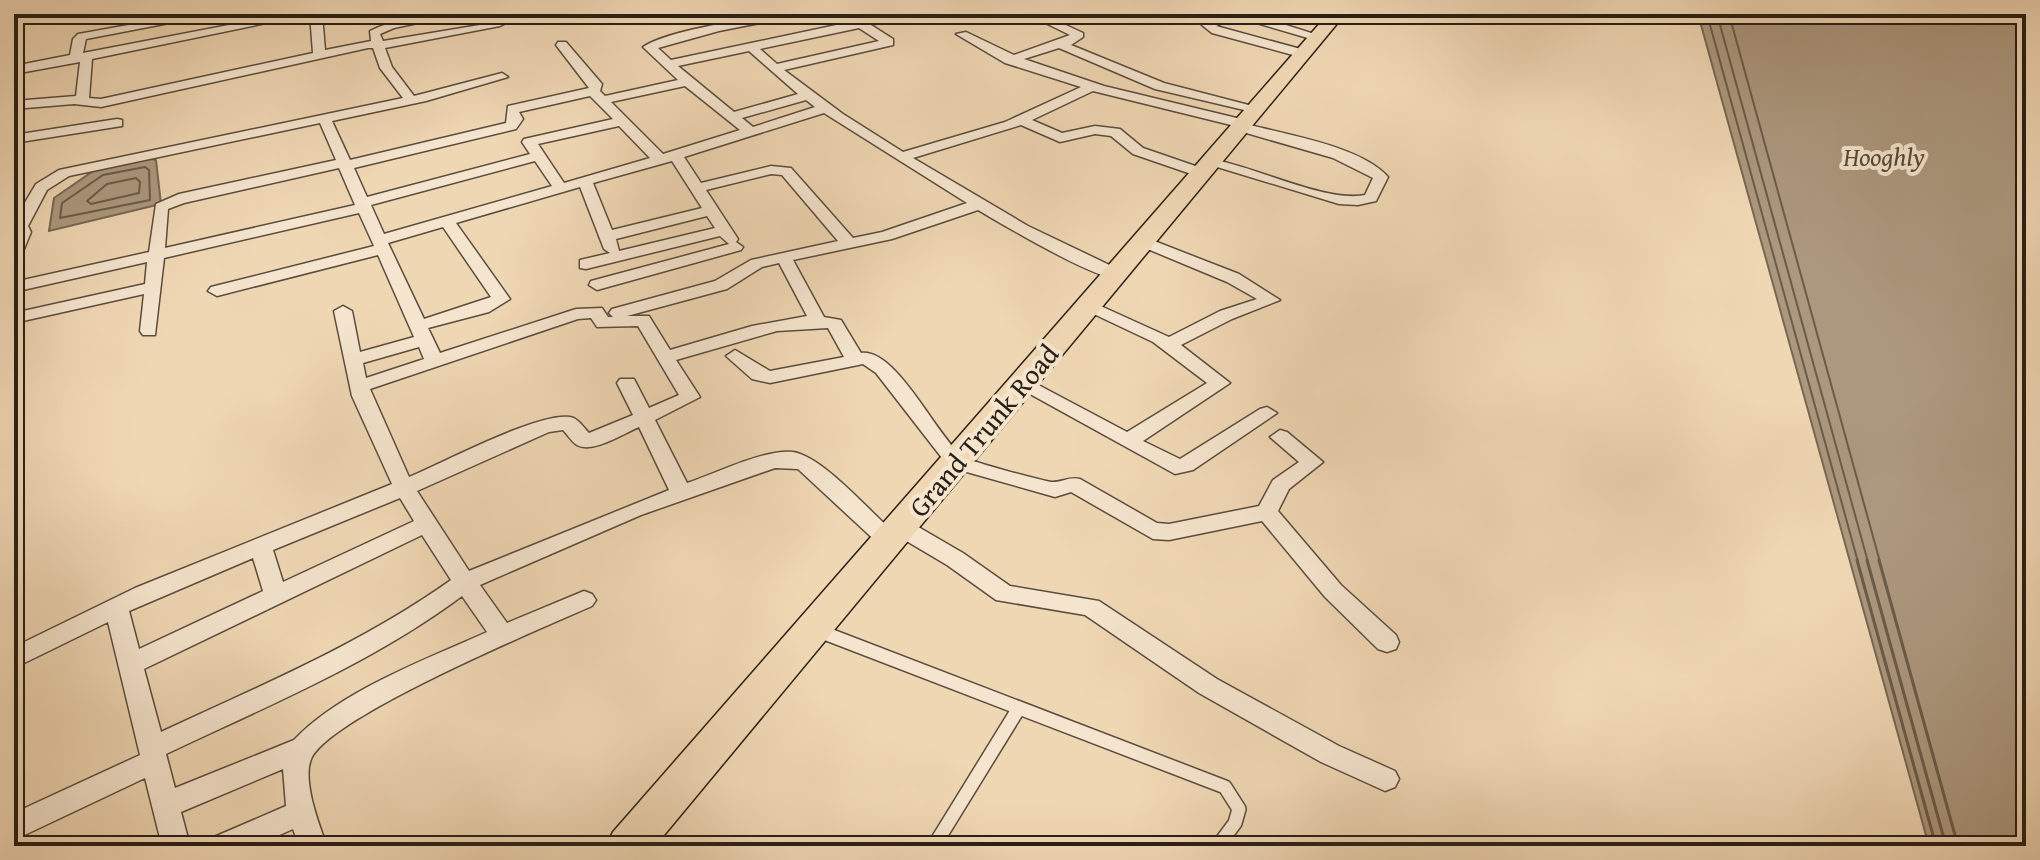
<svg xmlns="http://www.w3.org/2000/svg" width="2040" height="860" font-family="'Gentium Book Plus',serif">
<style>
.water{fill:#ac987e;stroke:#776854;stroke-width:2}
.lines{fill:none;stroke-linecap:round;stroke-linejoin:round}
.shore-far1{stroke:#6a5c4a;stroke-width:2}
.shore{stroke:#6a5c4a;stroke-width:3}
.lane-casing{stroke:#5a4d3e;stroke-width:16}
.street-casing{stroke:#5a4d3e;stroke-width:3}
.primary-casing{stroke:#281f16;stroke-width:3}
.lane{stroke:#f5e5ce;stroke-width:13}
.street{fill:#f5e5ce;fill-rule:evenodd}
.primary{fill:#f0d7b4;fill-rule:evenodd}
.labels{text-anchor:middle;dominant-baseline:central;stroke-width:8;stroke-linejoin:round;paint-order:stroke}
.far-water-label{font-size:26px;font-style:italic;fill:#56493a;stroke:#f5e5ce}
.street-label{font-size:28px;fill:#281f16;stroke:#f5e5ce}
</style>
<rect width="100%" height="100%" fill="#f0d7b4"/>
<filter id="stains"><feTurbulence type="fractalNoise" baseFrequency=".0025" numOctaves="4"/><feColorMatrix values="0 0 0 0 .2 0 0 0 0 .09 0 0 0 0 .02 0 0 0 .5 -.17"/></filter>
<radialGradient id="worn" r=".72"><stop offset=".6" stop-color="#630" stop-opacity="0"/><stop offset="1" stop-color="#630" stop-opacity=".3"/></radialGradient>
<path class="water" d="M1698,14h328v832h-97z
M147,158l9,2 5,44 -112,27 5,-33 45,-31z"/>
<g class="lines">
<path class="shore-far1" d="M1707,14l151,548
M1717,14l151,548
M1729,14l151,548
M145,167l4,3 1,30 -90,18 2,-15 41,-28z
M136,178l4,4 -1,11 -48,11 -4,-3 20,-17z"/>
<path class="shore" d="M1857,560l79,286
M1867,560l79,286
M1879,560l79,286"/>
<g class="lane-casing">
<path id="lane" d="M819,631l406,156 14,22 -4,14 -17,23
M934,846l85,-138"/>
</g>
<g class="street-casing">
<path id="street" d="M53,14l-39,7v-6z
M190,14h26l-130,25 -3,14 203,-39h24l-218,45 -3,39 12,1 212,-46 -3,-39h12l3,36 46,-9 -1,-10c28,-14 59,-17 90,-17l-66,14 -14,6 3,7 121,-20 2,2 -6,3 -115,22 7,19 22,29 88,-23 6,4 -82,24 -94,20 18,39 156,-37 2,-17 81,-18 -33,-43 2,-3h8l36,42 -2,7 5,5 73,-16 -35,-33c26,-18 127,-33 162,-33l-86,17 -61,17 13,12 189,-40 53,-6 -42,11 22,14v6l-109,25 59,44 60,38 102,-30 76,-35 -76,-24 -49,-29 10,-2 48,23 56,-20 -43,-21h15l41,19v4l-12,8 93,38 100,26 -7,4 -102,-24 -96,-41 -35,11 80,27 145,35 1,4c38,10 112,22 138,52l-12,24 -18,4 -19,-1 -135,-41 7,-4c42,7 116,44 154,36l8,-17 -40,-20 -97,-28 -1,-4 -142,-35 -61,29 30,13 33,-7 25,3 23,19 64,22v6h-10l-64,-22 -22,-18 -16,-2 -35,8 -39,-17 -108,33 115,68 94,45v8c-22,4 -120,-55 -144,-69l-86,29 -99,21 31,57 17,3 20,33c35,-5 75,82 101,103 8,6 75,23 89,26 10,1 18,-6 29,-3l77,44 12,1 90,-18 14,-26 26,-18 -29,-25 10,-7 7,2 36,30 -34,27 -11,22 63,74 55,50 3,7 -3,7 -9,3 -9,-3 -53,-52 -63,-76 -93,19 -16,-1 -82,-47 -16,5 -106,-30 -73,-94 -13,-9 -93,19 -18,-4 -26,-23 9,-6 35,21 74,-14 -16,-29 -51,3 -101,29 24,37 -45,23 32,63c28,-9 77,-34 106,-31 28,4 74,56 96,76l3,-7h16l55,32 47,33 89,15 118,78 122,67 56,25 4,8 -4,8 -10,4 -64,-29 -122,-69 -114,-78 -89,-15 -49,-35 -49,-29 2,4 -3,6h-16l-83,-77 -23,-1 -134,47 -161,70 27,38 77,-32 8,3 4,6 -4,6c-52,23 -256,108 -280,151 -11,21 7,68 15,89h-28l-6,-17 -38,17h-45l4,-9 72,-31 -3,-37 -102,43 9,34h-28l-17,-68 -131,62v-27l126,-58 -32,-133 -94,46v-21l121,-59 257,-104 -40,-88 -18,-85 9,-5 9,5 8,41 54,-15 -36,-82 -161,41 -9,-5 3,-4 163,-41 -15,-33 -195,45 -9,77h-12l-3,-4 4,-37 -130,29v-10l131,-29 2,-22 -133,30v-10l135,-30 7,-48 23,-10 157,-34 -16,-37 -251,53 -22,14 -19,36 3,6 -9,22 -8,5v-38l22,-37 23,-14 344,-72 -23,-30 -7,-20h-5l-267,59 -27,-3 -60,5v-8l62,-5 4,-34 -66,12v-8l56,-11 3,-16 5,-5zM859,28l20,13 -102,23 -17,-15zM749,51l49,43 -64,18 -56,-46zM685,86l55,44 -77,24 -52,-52zM590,96l23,23 -89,20 -2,3 8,12 -163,43 -13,-29 162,-39 7,-10 -4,-7zM806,100l9,7 -62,20 -11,-9zM824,113l143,90 -85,29 -29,6 -62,-70 -20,-2 -70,17 -17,-26zM619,126l31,32 -86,25 -26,-39zM535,161l17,25 -168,48 -13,-29zM672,161l30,47 -90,22 -19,-47zM339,168l16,37 -190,43 3,-39 16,-6zM771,174l11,1 56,66 -87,19 -36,21 -103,28 -3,4 4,4h-5l-6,-9 -26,1 -136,44 -12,-25 61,-16 21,-13 -54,-76 124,-36 24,62 6,4 -30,7v8l6,1 134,-33 9,8 -138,37 -2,4 8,5 144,-40 2,-3 -7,-5 2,-3 -32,-49zM707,216l8,12 -96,23 -3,-12zM443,227l48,70 -67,22 -36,-76zM779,263l28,53 -55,10 -82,24 -21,-34h-22l100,-27 35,-22zM591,318l6,9 41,-1 41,69 -30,13 -15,-29h-14l-3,4 16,32 -44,18c-6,-6 -11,-15 -19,-16 -32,-5 -127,46 -161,60l-39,-88 208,-70zM419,347l5,12 -58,19 -3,-15zM639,427l30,63 -200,81 -52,-80 132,-59 14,-2c4,4 9,12 14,15 16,9 47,-12 62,-18zM400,498l14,23 -131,61 -10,-32zM422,535l29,45c-90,64 -191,106 -290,152l-17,-63zM253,558l10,33 -124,58 -10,-38zM462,596l25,36c-62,28 -147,59 -193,108l-119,48 -9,-34c101,-48 206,-91 296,-158z
M1223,14h28l73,23 -6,4 -82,-24 -20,9 92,25v6l-4,1 -92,-25 -10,-8z
M117,119l5,1v6l-108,17v-8z
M1144,237l95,37 41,26 -48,19 -51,26 49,38 -87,58 37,18 80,-50 7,-2 10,6 -84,57 -18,4 -163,-90 3,-4h14l98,52 80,-49 -54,-41 -74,-35 3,-4h12l75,34 51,-26 37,-12 -30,-17 -89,-37 -2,-3z"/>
</g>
<g class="primary-casing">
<path id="primary" d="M1328,14h17l-690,832h-49l7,-14z"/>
</g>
<use href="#lane" class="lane"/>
<use href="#street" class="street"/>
<use href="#primary" class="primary"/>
</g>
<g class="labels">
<g class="far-water-label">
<text x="1884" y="156">Hooghly</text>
</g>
<g class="street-label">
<text transform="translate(983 430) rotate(-50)">Grand Trunk Road</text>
</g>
</g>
<rect width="2040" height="860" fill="none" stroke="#f0d7b4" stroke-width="48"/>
<rect x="16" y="16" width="2008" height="828" fill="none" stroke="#281f16" stroke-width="4"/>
<rect x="24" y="24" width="1992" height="812" fill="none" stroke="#281f16" stroke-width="2"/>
<rect width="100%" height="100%" filter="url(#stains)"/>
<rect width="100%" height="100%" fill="url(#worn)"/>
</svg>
